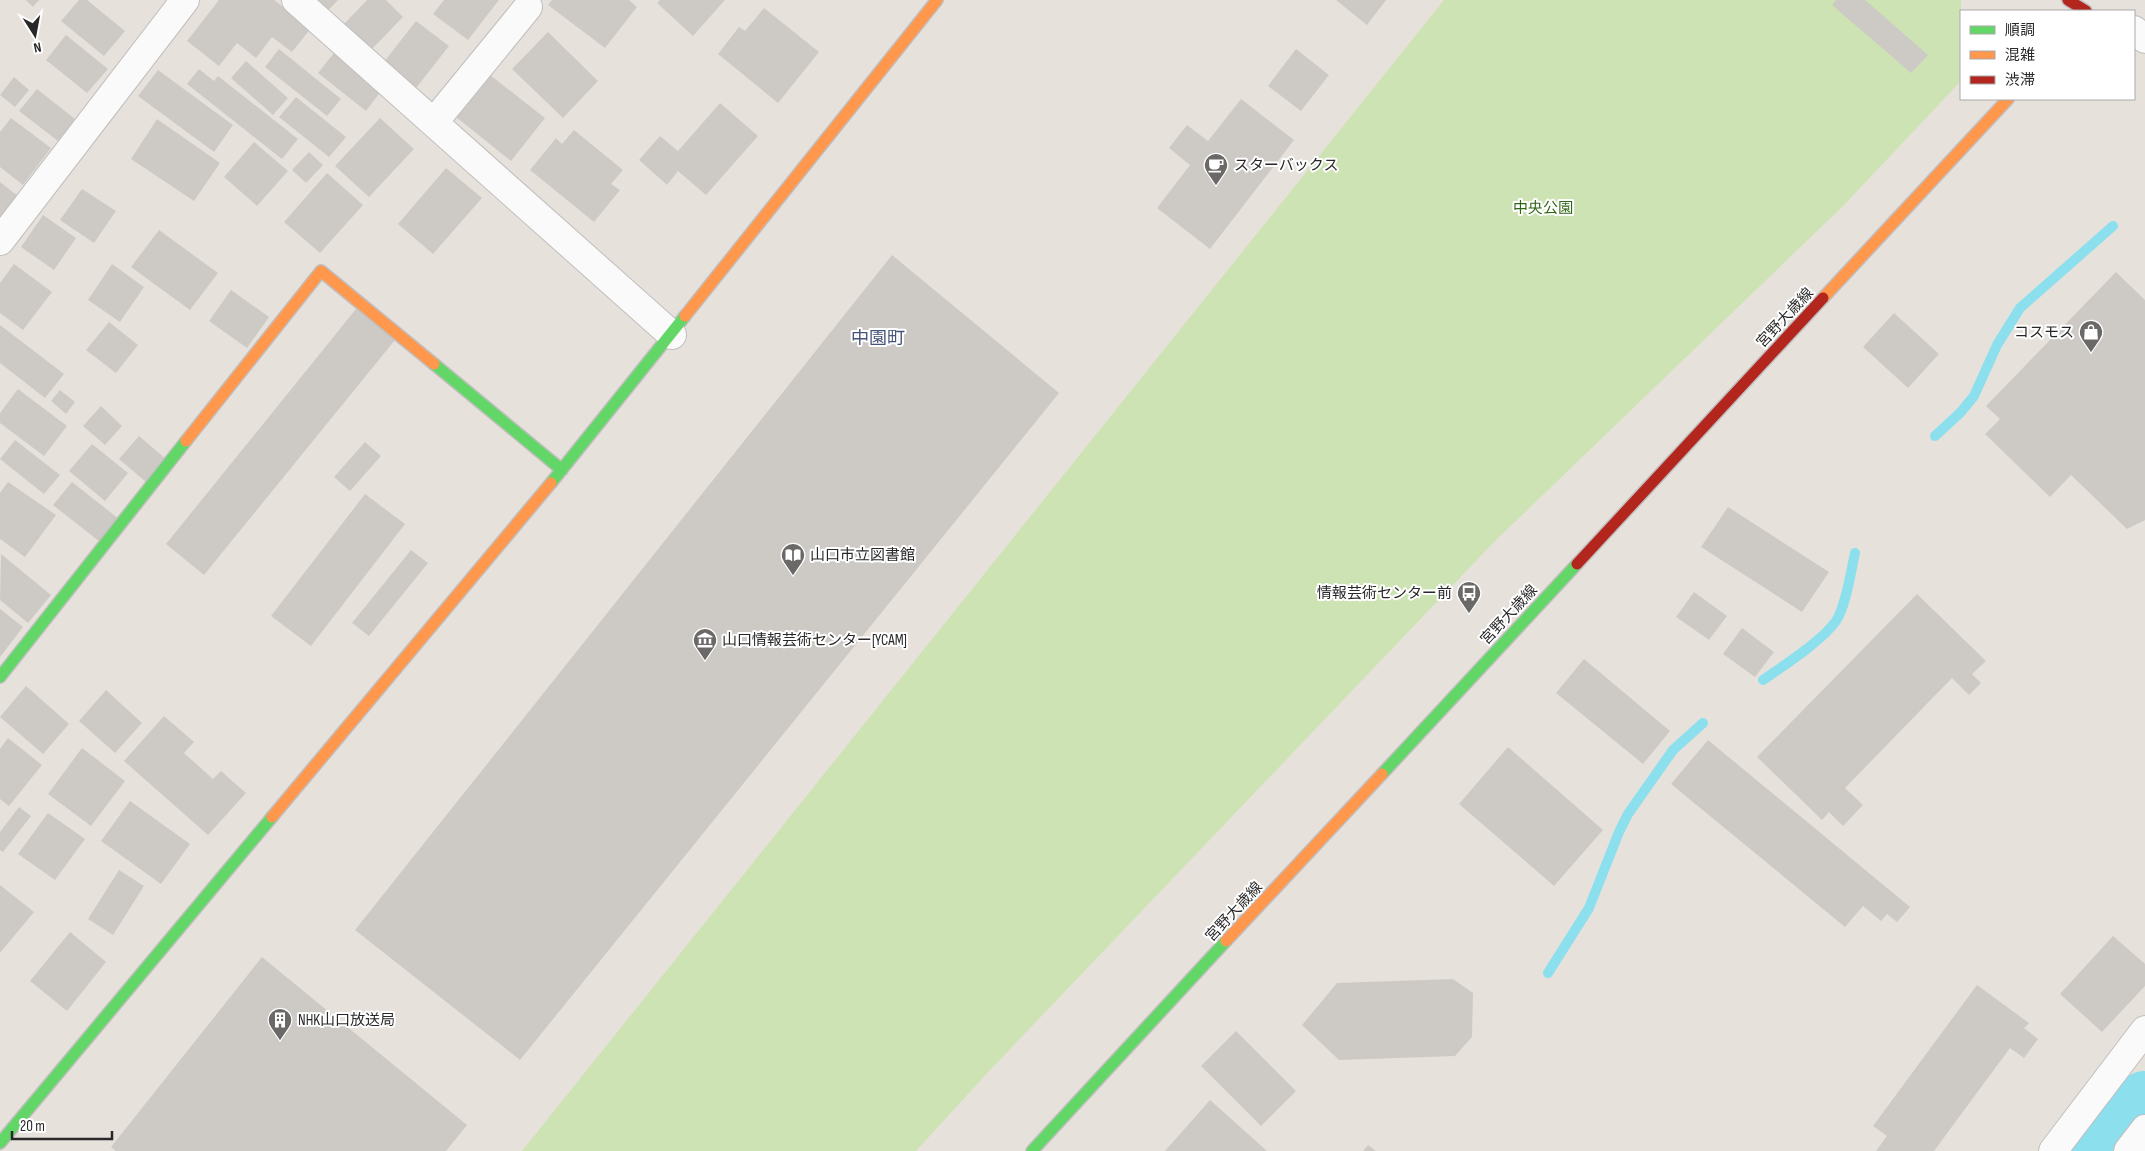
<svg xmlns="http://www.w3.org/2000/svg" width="2145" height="1151" font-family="'Sofia Sans Condensed','Noto Sans JP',sans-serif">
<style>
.green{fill:#cde3b3}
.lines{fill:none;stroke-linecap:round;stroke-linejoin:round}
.stream{stroke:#8cdfec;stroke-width:10}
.river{stroke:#8cdfec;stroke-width:60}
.building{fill:#cdcac6}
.street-casing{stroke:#c0bebe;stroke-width:30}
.fast-casing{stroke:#c0bebe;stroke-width:14}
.slow-casing{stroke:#c0bebe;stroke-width:14}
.jam-casing{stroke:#c0bebe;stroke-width:14}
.street{stroke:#fbfafa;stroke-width:28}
.fast{stroke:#63d668;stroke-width:11}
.slow{stroke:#ff974d;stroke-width:11}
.jam{stroke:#b3261e;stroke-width:11}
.labels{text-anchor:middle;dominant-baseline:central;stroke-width:4;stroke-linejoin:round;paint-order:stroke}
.poi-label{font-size:15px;fill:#282828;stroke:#fff;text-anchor:start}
.park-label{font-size:15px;fill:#306616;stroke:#fff}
.street-label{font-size:15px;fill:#282828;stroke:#fff}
.quarter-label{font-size:18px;fill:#475579;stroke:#fff}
</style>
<rect width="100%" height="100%" fill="#e7e1dc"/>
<path class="green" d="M1444,0h517v81l-118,125 -349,336 -504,528 -74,81h-394z"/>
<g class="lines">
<path class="stream" d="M1935,436l25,-23 14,-17 23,-51 23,-37 93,-82
M1763,680c20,-14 59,-39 73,-59 10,-15 15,-50 19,-68
M1548,973l41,-65 30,-76 9,-18 45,-64 30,-27"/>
<path class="river" d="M2102,1151l43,-50"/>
</g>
<path class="building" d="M26,0h13l-6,7z
M79,0h8l38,31 -21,25 -43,-35z
M219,0h55l37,28 -19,24 -20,-15 -16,21 -19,-15 -18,23 -32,-25z
M304,0h34l-15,16z
M367,0h19l17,17 -32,33 -27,-26z
M444,0h55l-31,40 -35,-26z
M552,0h77l8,7 -32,41 -57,-43z
M660,0h65l-32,36 -36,-33z
M1336,0h50l-19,25z
M1836,0h29l63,55 -17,18 -79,-68z
M764,8l55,44 -41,51 -60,-49 21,-27 6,4z
M416,21l33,25 -36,46 -33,-25z
M548,32l50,49 -35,37 -51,-49z
M66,35l42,34 -21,24 -41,-33z
M279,49l62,50 -14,17 -62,-49z
M1296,49l33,26 -28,36 -33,-25z
M334,53l47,38 -15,20 -48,-38z
M246,61l42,37 -15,17 -42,-37z
M199,69l15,12 4,-5 80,63 -16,20 -95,-75z
M158,70l75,55 -19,27 -76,-56z
M490,75l55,43 -34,43 -55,-44z
M14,77l15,13 -14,17 -15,-12z
M37,89l38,30 -17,22 -39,-30z
M296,97l50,40 -17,20 -50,-40z
M1241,99l53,41 -84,109 -53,-41 33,-43 -21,-17 18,-23 21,16z
M720,103l38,33 -52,59 -28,-24 -11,14 -28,-25 21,-24 18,15z
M11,118l40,30 -28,37 -23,-18v-35z
M380,118l34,31 -45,48 -34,-31z
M157,119l63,44 -26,38 -63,-42z
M574,130l49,40 -12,14 9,6 -26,32 -64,-52 26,-32 6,6z
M254,142l34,29 -31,35 -33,-29z
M309,152l14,13 -17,18 -14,-13z
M446,168l36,30 -49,56 -35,-30z
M327,173l36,32 -43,48 -36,-31z
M0,182l18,14 -18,22z
M82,189l34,22 -22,32 -34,-23z
M43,215l33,23 -22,32 -33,-23z
M159,230l59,43 -28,37 -59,-43z
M892,255l167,138 -539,667 -165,-130z
M14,264l38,28 -29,38 -23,-17v-30z
M112,264l32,23 -24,35 -32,-22z
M2116,272l29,28v220l-18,9 -56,-54 -21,22 -65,-63 15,-15 -14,-13z
M231,290l38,27 -22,31 -38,-27z
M356,309l39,31 -191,235 -38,-31z
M1894,313l45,41 -31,34 -45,-41z
M109,322l29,23 -22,28 -30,-23z
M0,325l64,49 -19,24 -45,-35z
M18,389l49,37 -23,30 -44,-33v-10z
M60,390l15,12 -9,12 -15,-13z
M101,406l21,20 -17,19 -22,-19z
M139,436l27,23 -20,23 -27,-23z
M15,440l45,35 -16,19 -44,-35z
M365,442l16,14 -31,35 -16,-14z
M92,444l36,29 -23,28 -36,-30z
M8,482l48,33 -31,42 -25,-18v-46z
M72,482l47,37 -19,23 -47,-37z
M365,494l40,30 -94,122 -40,-30z
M1728,507l101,65 -27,40 -101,-65z
M411,550l17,13 -59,73 -17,-13z
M1,554l50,41 -23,28 -28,-23z
M1694,592l33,24 -18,24 -33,-23z
M1917,594l69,67 -14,13 9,9 -12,12 -17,-17 -107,110 18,17 -20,21 -14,-14 -7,8 -65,-63z
M0,609l23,18 -23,30z
M1742,628l32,24 -19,25 -32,-23z
M1584,659l86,72 -27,33 -87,-71z
M26,686l43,38 -26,30 -43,-37z
M106,690l36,33 -27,30 -36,-32z
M164,716l30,26 -10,11 29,26 8,-8 25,22 -38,42 -84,-74z
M8,738l34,27 -33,41 -9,-7v-50z
M1708,740l202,167 -13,15 -10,-8 -6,7 -18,-15 -18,21 -174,-143z
M1508,747l95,83 -49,56 -95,-82z
M82,748l43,33 -34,45 -43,-32z
M130,801l60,43 -29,40 -60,-43z
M19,807l12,9 -28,36 -3,-2v-18z
M48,813l37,26 -30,41 -37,-26z
M119,870l25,16 -31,49 -25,-16z
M0,885l34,27 -34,41z
M70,932l36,30 -39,49 -37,-30z
M2113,936l32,28v22l-43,46 -42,-38z
M262,957l205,168 -21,26h-330l-5,-4z
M1453,979l20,14 -1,44 -17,19 -116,4 -37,-35 35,-42z
M1977,985l52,38 -5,5 14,11 -14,19 -14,-10 -76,103h-58l11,-15 -14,-10z
M1236,1031l60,60 -35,35 -60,-60z
M1210,1100l57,51h-102z
M1368,1145l8,6h-13z"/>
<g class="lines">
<g class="street-casing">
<path id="street" d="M296,0l376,335
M2134,30l11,9
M434,122l94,-115
M0,241l185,-241
M2053,1151l92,-121
M2128,1151l17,-22"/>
</g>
<g class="fast-casing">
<path id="fast" d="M434,364l128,106
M551,483l134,-167
M0,677l186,-236
M1382,774l195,-210
M0,1143l272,-326
M1032,1151l194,-210"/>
</g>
<g class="slow-casing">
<path id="slow" d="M1823,298l185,-199
M685,316l252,-316
M186,441l135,-170 113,93
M272,817l279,-334
M1226,941l156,-167"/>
</g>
<g class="jam-casing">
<path id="jam" d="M2068,0l18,11
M1577,564l246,-266"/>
</g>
<use href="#street" class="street"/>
<use href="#fast" class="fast"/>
<use href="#slow" class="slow"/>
<use href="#jam" class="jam"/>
</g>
<defs>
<g id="cafe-pin" transform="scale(1.25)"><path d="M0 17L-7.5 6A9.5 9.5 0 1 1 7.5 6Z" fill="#6b6967" stroke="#fff"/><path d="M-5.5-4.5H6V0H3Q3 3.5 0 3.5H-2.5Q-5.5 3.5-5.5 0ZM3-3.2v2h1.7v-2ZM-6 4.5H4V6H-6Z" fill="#fff"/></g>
<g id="shop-pin" transform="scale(1.25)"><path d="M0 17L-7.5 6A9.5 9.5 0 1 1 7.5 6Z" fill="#6b6967" stroke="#fff"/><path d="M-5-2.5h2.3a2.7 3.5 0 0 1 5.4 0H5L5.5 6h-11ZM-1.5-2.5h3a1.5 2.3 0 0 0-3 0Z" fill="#fff"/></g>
<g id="library-pin" transform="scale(1.25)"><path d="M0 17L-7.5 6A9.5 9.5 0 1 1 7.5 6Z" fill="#6b6967" stroke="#fff"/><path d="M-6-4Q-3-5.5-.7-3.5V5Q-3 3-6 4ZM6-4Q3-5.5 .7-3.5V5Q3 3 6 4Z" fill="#fff"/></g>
<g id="bus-pin" transform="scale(1.25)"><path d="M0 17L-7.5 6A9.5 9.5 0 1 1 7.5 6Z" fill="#6b6967" stroke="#fff"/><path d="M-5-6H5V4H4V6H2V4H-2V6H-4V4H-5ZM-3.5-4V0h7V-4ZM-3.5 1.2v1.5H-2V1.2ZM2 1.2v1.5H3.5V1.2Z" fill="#fff"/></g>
<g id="museum-pin" transform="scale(1.25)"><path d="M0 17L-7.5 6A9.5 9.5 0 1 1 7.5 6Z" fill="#6b6967" stroke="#fff"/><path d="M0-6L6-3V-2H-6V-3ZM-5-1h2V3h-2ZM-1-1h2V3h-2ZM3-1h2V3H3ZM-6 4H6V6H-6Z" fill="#fff"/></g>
<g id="building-pin" transform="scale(1.25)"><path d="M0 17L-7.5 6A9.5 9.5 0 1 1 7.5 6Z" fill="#6b6967" stroke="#fff"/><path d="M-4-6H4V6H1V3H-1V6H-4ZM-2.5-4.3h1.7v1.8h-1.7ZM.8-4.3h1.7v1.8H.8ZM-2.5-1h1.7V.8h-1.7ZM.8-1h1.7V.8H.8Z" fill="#fff"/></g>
</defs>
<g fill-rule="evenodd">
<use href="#cafe-pin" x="1216" y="165"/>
<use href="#shop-pin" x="2091" y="332"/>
<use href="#library-pin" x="793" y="555"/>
<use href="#bus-pin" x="1469" y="593"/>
<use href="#museum-pin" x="705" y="640"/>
<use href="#building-pin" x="280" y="1020"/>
</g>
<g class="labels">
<g class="poi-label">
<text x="1234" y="165">スターバックス</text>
<text x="2074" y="332" text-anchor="end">コスモス</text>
<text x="810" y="555">山口市立図書館</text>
<text x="1452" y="593" text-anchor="end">情報芸術センター前</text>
<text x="722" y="640">山口情報芸術センター[YCAM]</text>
<text x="298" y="1020">NHK山口放送局</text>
</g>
<g class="park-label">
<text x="1543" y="208">中央公園</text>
</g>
<g class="street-label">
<text transform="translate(1785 318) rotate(-47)">宮野大歳線</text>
<text transform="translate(1509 615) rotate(-47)">宮野大歳線</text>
<text transform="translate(1234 912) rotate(-47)">宮野大歳線</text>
</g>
<g class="quarter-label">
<text x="878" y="338">中園町</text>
</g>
</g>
<rect x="1960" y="10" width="175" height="90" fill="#ffffff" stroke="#a9a9a9"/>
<rect x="1970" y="26" width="25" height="8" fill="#63d668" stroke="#a9a9a9"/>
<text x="2005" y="35" font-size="15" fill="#282828">順調</text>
<rect x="1970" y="51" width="25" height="8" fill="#ff974d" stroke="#a9a9a9"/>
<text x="2005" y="60" font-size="15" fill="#282828">混雑</text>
<rect x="1970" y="76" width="25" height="8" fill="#b3261e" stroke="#a9a9a9"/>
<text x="2005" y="85" font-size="15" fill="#282828">渋滞</text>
<g transform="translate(35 35) rotate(169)" stroke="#ffffff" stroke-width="4" paint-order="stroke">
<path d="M0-4L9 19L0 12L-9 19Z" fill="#282828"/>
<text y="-8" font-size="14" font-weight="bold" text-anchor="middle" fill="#282828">N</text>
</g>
<path d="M12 1131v8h100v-8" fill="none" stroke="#282828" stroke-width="2.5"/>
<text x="20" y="1131" font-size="15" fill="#282828" stroke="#ffffff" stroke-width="4" paint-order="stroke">20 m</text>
</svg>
